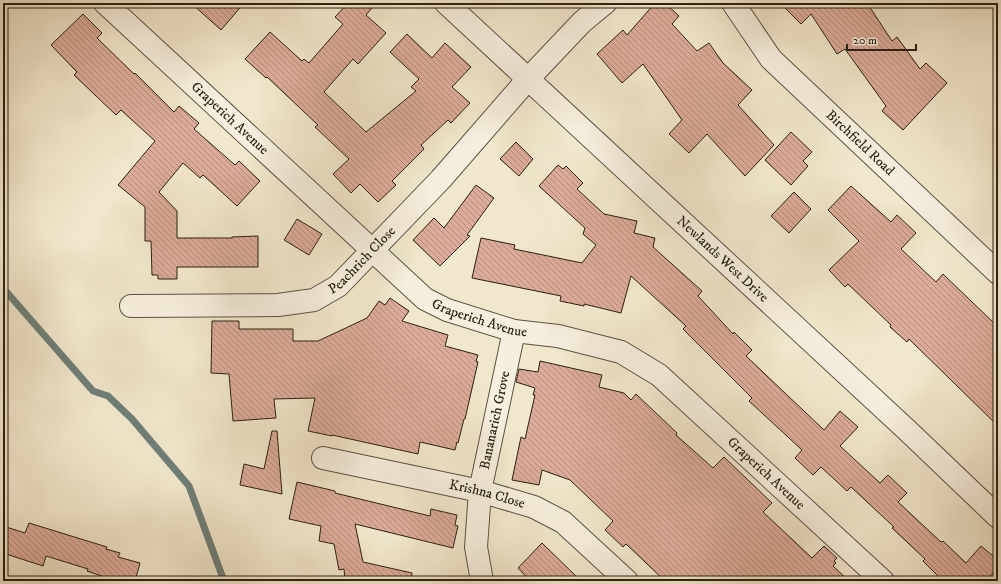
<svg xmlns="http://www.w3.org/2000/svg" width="1001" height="584" font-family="'IM FELL DW Pica',serif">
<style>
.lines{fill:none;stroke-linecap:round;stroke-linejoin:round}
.stream{stroke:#6e7f78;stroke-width:7}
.building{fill:url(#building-back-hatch);stroke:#2b2013}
.minor-casing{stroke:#5c5241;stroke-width:24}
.tertiary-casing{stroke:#5c5241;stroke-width:24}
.minor{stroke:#f6efde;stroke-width:22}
.tertiary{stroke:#f6efde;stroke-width:22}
.labels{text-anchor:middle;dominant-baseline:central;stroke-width:4;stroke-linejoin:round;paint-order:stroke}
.street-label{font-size:14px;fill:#2b2013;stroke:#f6efde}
</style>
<defs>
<pattern id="building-back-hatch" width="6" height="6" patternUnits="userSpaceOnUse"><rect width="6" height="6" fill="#dcab99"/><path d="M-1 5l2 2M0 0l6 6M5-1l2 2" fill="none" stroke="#b38b7c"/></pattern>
</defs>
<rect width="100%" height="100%" fill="#f1e7cc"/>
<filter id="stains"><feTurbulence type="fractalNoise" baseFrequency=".005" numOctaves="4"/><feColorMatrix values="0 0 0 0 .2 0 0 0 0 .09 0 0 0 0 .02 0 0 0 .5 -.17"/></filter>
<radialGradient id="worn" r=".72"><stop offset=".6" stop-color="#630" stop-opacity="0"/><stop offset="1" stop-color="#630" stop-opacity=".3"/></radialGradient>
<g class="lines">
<path class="stream" d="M3,288l90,103 15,5 24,23 57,67 35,95"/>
</g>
<path class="building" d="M191,3h53l-23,27z
M348,3h28l-10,12 20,18 -28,31 -5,-5 -29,33 42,40 50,-41 -5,-4 8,-8 -29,-27 17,-18 25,24 13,-15 26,24 -19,20 18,16 -19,20 -3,-3 -27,25 3,4 -32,32 4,4 -18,17 -18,-18 -9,9 -18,-19 16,-15 -34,-32 3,-2 -51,-48 -1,1 -21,-19 25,-27 32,29 2,-2 5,4 34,-39 -8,-7z
M655,3h10l14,13 -7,8 25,27 12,-8 14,20 29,27 -14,15 36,40 -29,31 -38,-42 -18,19 -20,-19 13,-14 -39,-56 -21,19 -25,-29 26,-24 4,5z
M780,3h87l25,38 5,-4 23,32 6,-6 21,20 -44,47 -21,-19 4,-5 -41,-57 -8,5 -26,-40 -10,10z
M83,14l19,19 -5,5 37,36 1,-1 39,39 5,-6 20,17 -5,6 41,36 4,-4 21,20 -23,25 -34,-31 -3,3 -17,-15 -24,29 18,19v27h55v-1l26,-1v31h-81v12h-19v-4h-6l-1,-34h-6v-34l-27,-22 37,-44 -34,-31 -5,5 -42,-40 3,-3 -26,-27z
M791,132l21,20 -9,9 5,5 -17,19 -26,-25z
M516,142l17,17 -14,17 -19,-17z
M558,165l5,4 3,-3 17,17 -6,6 27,25 33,7 -3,12 21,5 -2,9 49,44 -4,5 35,38 1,-2 18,18 -6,6 78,74 16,-19 18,16 -18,19 40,37 8,-8 19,18 -9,9 43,40 2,-1 23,22 15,-17 17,14v7l-12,14h-43l-20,-20 2,-2 -33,-31 2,-1 -43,-40 -4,4 -26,-24 -8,8 -18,-17 7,-8 -53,-49 3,-3 -69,-69 3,-3 -55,-50 -10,37 -37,-9v2l-24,-5 1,-5 -89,-18 9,-40 34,7 -1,4 68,14 14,-18 -13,-11 2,-6 -46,-42z
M476,185l18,13 -27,37 3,1 -30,30 -27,-26 21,-22 10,10z
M851,186l40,36 6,-7 19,18 -15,16 35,33 7,-8 55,53v99l-89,-87 -2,3 -17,-15 1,-2 -43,-41 -3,3 -16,-17 30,-29 -31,-31z
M794,192l17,17 -22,24 -18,-17z
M297,219l25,15 -13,21 -25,-15z
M390,298l19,13 -7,10 46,14 -3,11 33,9 -2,6 2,1 -13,57h-1l-6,24 -1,-1 -2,8 -35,-8 -2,12 -86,-19v1l-24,-5 7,-33 -41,1 2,19 -43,3 -4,-47 -18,-1 1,-52h27v8h54v12h25l49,-23 12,-17 6,4z
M540,361l62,14 -3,12 25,6 7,7 5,-6 41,39 -1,2 37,33 11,-11 48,46 -9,9 49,46 12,-12 13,12 -3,3 2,2 -3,3 16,15h-184l-39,-37 -3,3 -18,-17 8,-9 -43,-41 -28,-10 -3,15 -27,-5 9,-43 4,2 10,-44h-2l2,-7 -19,-6 3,-13 19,3z
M272,431h5l5,63 -42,-9 4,-21 20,5z
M297,482l38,9v2l95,23 1,-7 26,6 -2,10 3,1 -5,22 -98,-24 8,38 49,11 -1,8h-66l-1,-12 -5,1 -5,-26 -15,-3 2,-15 -32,-7z
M29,523l78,24 -1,2 14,4 -2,4 22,6 -5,18h-19l-29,-10 1,-2 -42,-13 -3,10 -40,-13v-27l22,7z
M542,543l39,38h-51l-12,-13z"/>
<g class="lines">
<g class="minor-casing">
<g id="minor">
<path id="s1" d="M105,3l320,296 22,11 67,21 44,5 63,16 38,23 224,206"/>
<path id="s2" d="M733,3l38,56 227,214"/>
<path id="s3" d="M131,306l147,-1 36,-5 24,-14 103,-107 87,-100 54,-57 23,-19"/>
<path id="s4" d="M323,458l157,33 54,16 29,15 64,59"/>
<path id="s5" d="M482,581l-6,-34 4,-56 34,-160"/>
</g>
</g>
<g class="tertiary-casing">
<g id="tertiary">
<path id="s6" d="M446,3l462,428 90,86"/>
</g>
</g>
<use href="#minor" class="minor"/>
<use href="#tertiary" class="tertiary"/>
</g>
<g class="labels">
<g class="street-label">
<text stroke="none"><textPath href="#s1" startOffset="170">Graperich Avenue</textPath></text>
<text stroke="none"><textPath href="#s2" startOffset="190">Birchfield Road</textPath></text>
<text stroke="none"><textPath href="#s3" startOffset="246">Peachrich Close</textPath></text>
<text stroke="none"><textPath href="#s6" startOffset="377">Newlands West Drive</textPath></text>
<text stroke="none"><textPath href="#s1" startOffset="494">Graperich Avenue</textPath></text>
<text stroke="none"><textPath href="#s5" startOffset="163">Bananarich Grove</textPath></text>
<text stroke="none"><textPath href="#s1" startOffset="830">Graperich Avenue</textPath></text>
<text stroke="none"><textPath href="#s4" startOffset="168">Krishna Close</textPath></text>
</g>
</g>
<rect width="1001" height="584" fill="none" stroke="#f1e7cc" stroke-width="16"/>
<rect x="4" y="4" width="993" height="576" fill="none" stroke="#2b2013" stroke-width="2"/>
<rect x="8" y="8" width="985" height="568" fill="none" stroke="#2b2013"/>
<path d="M847 44v6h69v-6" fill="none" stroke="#2b2013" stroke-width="2"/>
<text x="853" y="44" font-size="12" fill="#2b2013" stroke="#f6efde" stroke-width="3" paint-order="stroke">20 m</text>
<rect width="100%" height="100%" filter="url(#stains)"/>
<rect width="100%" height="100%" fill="url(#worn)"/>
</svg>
